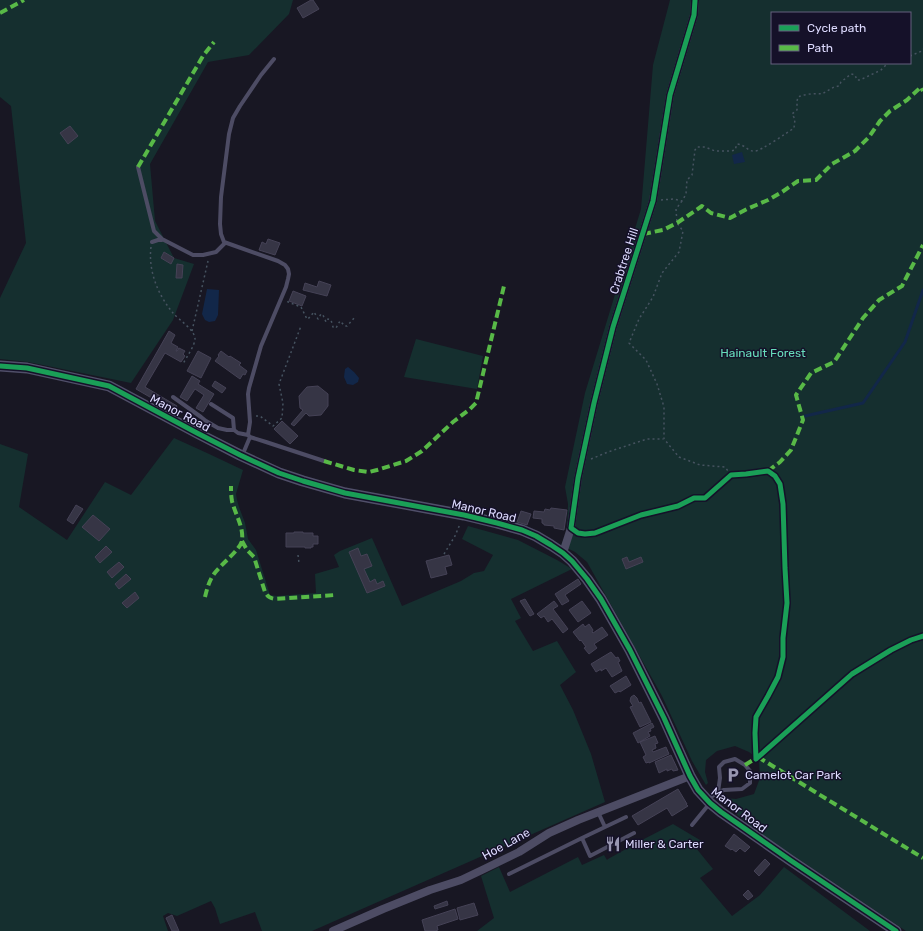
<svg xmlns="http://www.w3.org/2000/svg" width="923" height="931" font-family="Rubik,sans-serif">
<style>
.green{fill:#152f2f;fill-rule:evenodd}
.water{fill:#122749}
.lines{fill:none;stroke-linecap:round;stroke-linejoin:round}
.stream{stroke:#122749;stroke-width:3}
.building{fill:#363545;stroke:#454256}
.path{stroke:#465360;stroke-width:1.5;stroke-dasharray:2 3;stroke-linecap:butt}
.lane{stroke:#4d4c64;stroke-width:4}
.street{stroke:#4d4c64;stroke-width:8}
.secondary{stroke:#504f69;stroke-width:11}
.quiet{stroke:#58b947;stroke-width:4;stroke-dasharray:8 4;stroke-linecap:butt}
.cycleway-casing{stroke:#151129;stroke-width:8}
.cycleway{stroke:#1a9f57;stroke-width:5}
.labels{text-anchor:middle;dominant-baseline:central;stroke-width:3;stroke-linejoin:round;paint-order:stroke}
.street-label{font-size:12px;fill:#dddafe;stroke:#151129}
.park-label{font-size:12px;fill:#67ddbc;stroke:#151129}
.poi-label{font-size:12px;fill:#dddafe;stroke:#151129;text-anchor:start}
</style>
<rect width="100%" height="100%" fill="#181723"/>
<path class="green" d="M0,0h293l-4,14 -40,41 -41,7 -58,102 5,57 19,37 20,6 -21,56 -42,63 -103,-21 -28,-3v-61l26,-55 -15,-137 -11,-9z
M670,0h253v931h-17l-154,-103 -30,-27 2,-3 12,1 18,-5 6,-16 -1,-18 -10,-8 -14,-6 -18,5 -11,9 -1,12 3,11 -2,2 -14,-24 -30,-65 -75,-134 -12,-10 -14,-7 6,-13 1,-28 -3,-17 20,-94 56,-184 12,-144zM772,13h138v50h-138z
M416,339l67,17 -6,33 -73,-12z
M174,438l33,15 36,17 -7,24 1,6 2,7 6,16 3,16 8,11 14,45 7,1 39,-3 -1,-19 24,-7 -5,-12 6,-4 32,-13 30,68 59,-25 13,-8 10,-2 9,-16 -31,-16 6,-13 50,14 39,20 15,9 -61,30 10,19 -6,3 18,30 24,-10 19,31 -16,13 13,25 18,44 14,48 -293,129h-50l-7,-19 -35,12 -5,-16 -4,-7 -34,15 -9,-3 -5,3 5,15h-168v-487l28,10 -9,53 48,33 38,-58 26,13z
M673,824l32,19 -9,5 17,21 -13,9 32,38 28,-21 24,-28 86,64h-393l17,-13 -13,-42 18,-9 11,25 68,-35 4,8 22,-10 3,5 1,-1 36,-20z"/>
<path class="water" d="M742,152l3,10 -11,2 -2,-9z
M207,289l12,1 -1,25 -3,6 -6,1 -4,-2 -3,-6z
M348,367l6,5 5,6 -1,4 -5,3 -6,-1 -3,-7 1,-8z"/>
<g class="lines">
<path class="stream" d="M805,416l58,-13 42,-61 18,-52"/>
</g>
<path class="building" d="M311,0h2l6,9 -16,9 -6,-10z
M70,126l8,10 -10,8 -8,-11z
M268,239l12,4 -5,12 -16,-5 3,-8 4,2z
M164,252l10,6 -3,6 -10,-6z
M177,264l6,1 -1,13h-6z
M319,281l12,4 -4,11 -24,-6 2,-7 12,4z
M293,291l13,5 -4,10 -13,-5z
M169,331l6,4 -4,8 7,4 -2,4h1l2,-3 6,3 -2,3 2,2 -4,6 -16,-9 -20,34 32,19 -3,5 -38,-22z
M198,351l13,7 -10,20 -14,-7z
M221,351l8,6 1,-1 11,7 -2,2 8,6 -2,4 -2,-1 -3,5 -25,-18 4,-5 -1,-1z
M192,376l8,5 -2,3 16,10 -11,18 -7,-4 8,-13 -9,-6 -8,12 -7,-4z
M215,381l11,7 -4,5 -10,-7z
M318,386l10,8v12l-7,9 -12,1 -3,-3 -12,13 -3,-2 12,-14 -3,-2 -1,-12 8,-9z
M282,421l16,15 -8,8 -16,-15z
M76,505l7,4 -10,15 -6,-4z
M551,508l16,2 -3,20 -10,-2v-2l-10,-1v-1l-2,-1v-4l-9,-1 1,-7 10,1 1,-3 5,1z
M521,511l10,3 -4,11 -10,-3z
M93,515l17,14 -11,12 -17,-14z
M294,532h9v1h10v3h5v8h-5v3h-2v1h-6v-1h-19v-14h8z
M106,546l6,6 -12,11 -5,-6z
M358,548l3,8 6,-2 5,12 -8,3 6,13 5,-3 2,5 6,-3 2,5 -18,7 -18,-41z
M449,555l3,10 -7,2 2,7 -16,4 -5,-17z
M627,557l2,5 12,-5 2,5 -17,7 -4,-10z
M119,562l5,5 -12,11 -5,-6z
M126,574l5,5 -12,10 -4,-5z
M578,579l3,5 -16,11 4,6 -7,4 -7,-11z
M135,592l4,6 -12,10 -5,-5z
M525,599l9,15 -4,2 -10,-15z
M554,601l4,5 -5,3 15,20 -5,4 -11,-14 -4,3 -4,-6 -3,2 -4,-4z
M582,601l9,12 -13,9 -9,-12z
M583,624l2,3 4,-3 4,6 -1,2 1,1 9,-6 6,8 -14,9 3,4 -8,6 -5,-6 2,-1 -5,-7 -1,1 -7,-9z
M611,652l5,6 2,-1 2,4 -2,1 4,9 -10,6 -6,-9 -5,3v-2l-5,3 -5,-8z
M626,676l5,9 -11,7 -1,-1 -4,2 -5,-7z
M634,695l3,3 2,5 2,-1 10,20 -11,5 -10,-20 3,-1 -3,-5 1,-4z
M652,723l2,4 -4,2 1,2 -3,1 2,4 -12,7 -5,-10z
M655,736l3,7 -3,1 1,4 -4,2 1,2 13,-5 3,7 -20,9v-1l-3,1 -3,-6 3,-2 -6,-13z
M671,755l7,15 -5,1 -1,-2 -5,2v-2l-8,4 -4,-11z
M678,789l9,15h-1l2,2 -16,10 -5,-8 -29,17 -6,-9z
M734,834l16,13 -5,5 -5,-4 -4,4 -4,-3 -1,1 -6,-4z
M765,859l5,5 -11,12 -5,-5z
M748,890l5,6 -5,4 -5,-5z
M447,901l1,4 -13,4 -1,-3z
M474,903l4,12 -18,5 -3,-12z
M455,909l3,10 -21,7 1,4 -3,1h-10l-3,-11z
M172,915l7,16h-7l-6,-13z"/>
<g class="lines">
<path class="path" d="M910,56l12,-5 1,-2
M661,200l13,-1 8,2 4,-7 1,-14 5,-5 3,-25 2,-3h8l10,4h16l4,-1 2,-6c9,1 11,8 18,7 6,0 33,-19 39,-23l1,-9 -3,-5 5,-4v-9l1,-4c7,-3 16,-4 24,-3l12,-7 5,-1 2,-4 10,-8 4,1 2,5h3l21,-10 7,-7
M682,201l-6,8 1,14 6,8 -4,21 -17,21 -9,24 -14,22 -10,24 17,17 11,24 7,23v32l15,18 21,8 25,2 6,8
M151,247c-3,24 7,48 22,66 6,7 22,17 22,26 0,6 -9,19 -12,25
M288,301v1l13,5 6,12h1l6,-7 4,7 3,-5 2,1 3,7 2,-3 3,1 2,7 3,1 4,-7 5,5h2l9,-10
M192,331l16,-70
M256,416h4l13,10 9,-8 1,-15 -4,-19 22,-58
M591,459l17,-7 39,-13h16
M444,554l11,-18 5,-12
M298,555l1,8"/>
<path class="lane" d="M138,167l16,64 8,8 31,16h10l13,-3 9,-9
M152,242l6,-2h4
M173,397l28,20 5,4 12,7 9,2h7l-1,-12 -22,-14
M234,430l4,3 10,2
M250,437l-2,-2 2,-13 -2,-28 1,-6 12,-42 25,-59 2,-8 1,-5 -1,-5 -3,-4 -7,-4 -54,-19 -3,-8 -1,-10 1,-27 8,-63 4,-16 7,-12 21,-31 13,-16
M242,456l8,-19 16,5 58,19
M708,799l10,-7 2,-14 -1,-11 5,-5 11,-3 10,6 5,6v12l-8,6 -18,1 -6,2
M598,812l7,15 -23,11 8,18 44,-23
M692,825l18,-22
M605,827l21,-10
M509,874l73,-36"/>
<path class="street" d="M563,553l8,-25 7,-50 16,-75 19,-76 40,-126 17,-106 24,-80 1,-15
M333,931l50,-22 47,-19 31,-10 21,-10 37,-18 30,-19 29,-13 112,-44"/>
<path class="secondary" d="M0,366l27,2 82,18 88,47 43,22 39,18 24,8 42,12 119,22 33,8 25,7 14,6 15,9 12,8 9,8 15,18 14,20 29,51 34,68 26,58 8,14 12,13 11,9 69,48 106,71"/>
<path class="quiet" d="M0,13l24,-13
M138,167l65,-111 11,-14
M643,234l20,-4 14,-7 25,-17 9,7 19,5 17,-9 21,-9 14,-8 16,-11 18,-1 16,-16 23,-13 14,-14 11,-16 10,-10 17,-11 14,-13 2,4
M324,461l30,9 15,2 8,-2 29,-9 16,-10 31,-29 17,-13 6,-6 28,-117
M768,471l12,-9 11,-12 12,-30 -7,-25 15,-22 23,-11 29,-44 16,-18 23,-14 21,-41
M242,541l5,9 7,7 11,35c3,5 4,6 10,7l60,-4
M205,597c2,-8 4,-16 9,-23 7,-10 25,-23 28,-33 2,-14 -7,-27 -10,-40 -1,-5 -1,-10 -1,-15
M758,757l165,101
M745,765l13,-8"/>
<g class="cycleway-casing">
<path id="cycleway" d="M695,0l-1,15 -24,80 -17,106 -40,126 -19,76 -16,75 -7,50 7,5 7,1 10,-1 46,-18 37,-9 16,-8h11l26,-23 15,-1 22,-3 7,5 5,8 3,20 2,64 2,35 -4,35v19l-5,20 -10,19 -12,21 -1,16 1,26
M0,366l27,2 82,18 88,47 43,22 39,18 24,8 42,12 119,22 33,8 25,7 14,6 15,9 12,8 9,8 15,18 14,20 29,51 34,68 26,58 8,14 12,13 11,9 69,48 106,71
M756,759l96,-85 39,-24 20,-10 12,-4"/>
</g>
<use href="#cycleway" class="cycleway"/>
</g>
<defs>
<g id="parking-bare" transform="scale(1.2)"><path d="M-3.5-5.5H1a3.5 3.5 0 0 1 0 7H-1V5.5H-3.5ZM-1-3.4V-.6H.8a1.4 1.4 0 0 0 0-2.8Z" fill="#9896b1" stroke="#151129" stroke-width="2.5" paint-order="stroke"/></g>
<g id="restaurant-bare" transform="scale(1.2)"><path d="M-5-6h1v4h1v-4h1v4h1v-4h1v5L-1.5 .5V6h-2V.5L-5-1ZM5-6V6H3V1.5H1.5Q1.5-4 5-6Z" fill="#9896b1" stroke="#151129" stroke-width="2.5" paint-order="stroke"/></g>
</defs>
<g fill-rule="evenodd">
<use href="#parking-bare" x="733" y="775"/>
<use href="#restaurant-bare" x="613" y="844"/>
</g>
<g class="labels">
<g class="street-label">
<text transform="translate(624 261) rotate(-72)">Crabtree Hill</text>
<text transform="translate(180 413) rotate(28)">Manor Road</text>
<text transform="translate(484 511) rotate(13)">Manor Road</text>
<text transform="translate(739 810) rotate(37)">Manor Road</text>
<text transform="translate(506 844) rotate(-29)">Hoe Lane</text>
</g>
<g class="park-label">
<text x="763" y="353">Hainault Forest</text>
</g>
<g class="poi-label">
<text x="745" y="775">Camelot Car Park</text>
<text x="625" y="844">Miller &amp; Carter</text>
</g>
</g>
<rect x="771" y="12" width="140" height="52" fill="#151129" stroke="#65617e"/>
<rect x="779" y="25" width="20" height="6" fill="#1a9f57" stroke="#65617e"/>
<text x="807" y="32" font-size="12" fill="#dddafe">Cycle path</text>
<rect x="779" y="45" width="20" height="6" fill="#58b947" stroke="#65617e"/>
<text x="807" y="52" font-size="12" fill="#dddafe">Path</text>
</svg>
